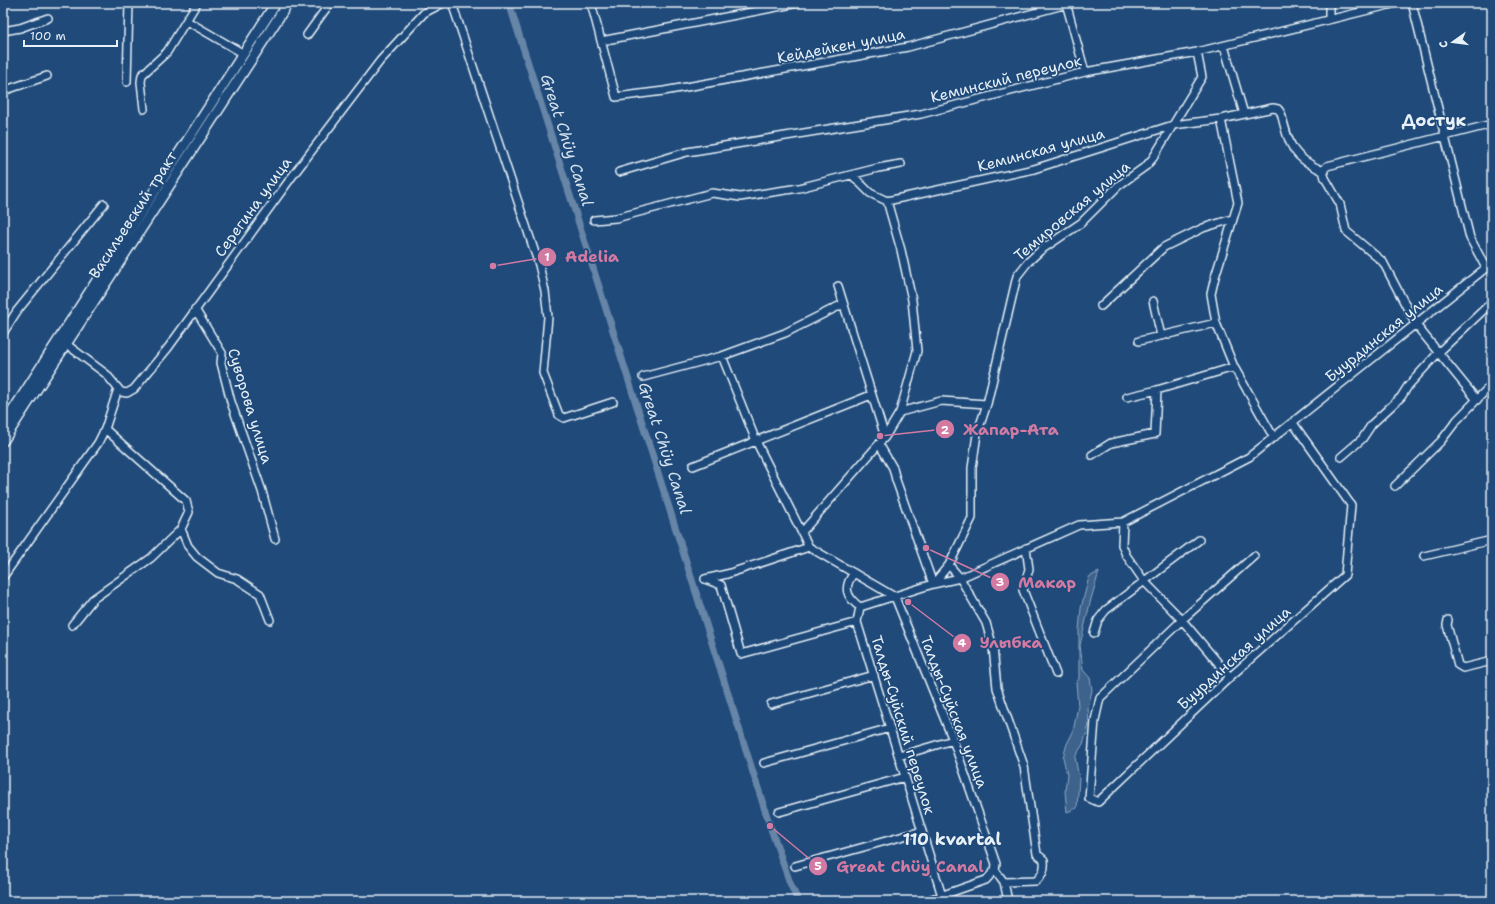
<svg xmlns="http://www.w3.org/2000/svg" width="1495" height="904" font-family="'Shantell Sans',sans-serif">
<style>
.green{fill:#3c628c;stroke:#92aac2}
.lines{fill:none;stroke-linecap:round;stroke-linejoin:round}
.canal{stroke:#6685a7;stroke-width:7}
.minor-casing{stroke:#e8f1f8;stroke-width:10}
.major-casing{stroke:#e8f1f8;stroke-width:12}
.minor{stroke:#1f4a7a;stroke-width:7}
.major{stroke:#1f4a7a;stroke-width:9}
.labels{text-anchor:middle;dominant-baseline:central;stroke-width:3.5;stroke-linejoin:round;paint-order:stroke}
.street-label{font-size:15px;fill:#e8f1f8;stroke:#1f4a7a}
.water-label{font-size:16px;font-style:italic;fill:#d4e1ec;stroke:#1f4a7a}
.quarter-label{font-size:17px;font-weight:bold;fill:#e8f1f8;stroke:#1f4a7a}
.leader{fill:none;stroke:#d37aa2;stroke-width:1.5}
.callout-dot{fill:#d37aa2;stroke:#1f4a7a;stroke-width:1.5}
.mark-label{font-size:12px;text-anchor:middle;font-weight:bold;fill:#fff}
.callout-label{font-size:16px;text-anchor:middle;font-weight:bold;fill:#d37aa2;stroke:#1f4a7a;stroke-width:3.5;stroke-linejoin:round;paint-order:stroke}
</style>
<rect width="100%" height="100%" fill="#1f4a7a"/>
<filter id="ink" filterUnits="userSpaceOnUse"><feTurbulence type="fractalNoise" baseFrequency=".025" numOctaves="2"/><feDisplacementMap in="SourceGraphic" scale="8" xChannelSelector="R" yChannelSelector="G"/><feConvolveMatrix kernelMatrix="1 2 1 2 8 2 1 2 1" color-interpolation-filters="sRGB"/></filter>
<g filter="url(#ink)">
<path class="green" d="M1099,572l-8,27 -11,46 3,25 7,8 2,12 -4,18 1,17 -6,19 -8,13 4,21 -2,30 -10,4 -2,-21 2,-16 -4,-18 4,-13 6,-12 5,-26 -2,-24 3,-3v-49l2,-22 8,-31z"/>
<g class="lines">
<path class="canal" d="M509,3l261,823 20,57 8,18"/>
<g class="minor-casing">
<path id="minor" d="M452,3l87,262 6,26 3,26 -5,56 16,42 5,3 49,-16
M591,3l25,94 48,-6 244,-44 159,-43
M1066,3l19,69
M1329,3v16
M1412,3l58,235 16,30
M187,21l57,33
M3,31l17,-3 28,-10
M307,35l23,-32
M601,41l197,-38
M1224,46l20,68
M127,82l2,-79
M3,91l44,-15
M144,109l-3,-27 1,-7 25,-23 30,-49
M1221,119l17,84 -23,74 -4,17 5,29 18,44 40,71
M619,172l68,-20 234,-38 164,-42 112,-20 200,-49
M852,175l18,18 17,8 147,-32 139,-44 48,-6 52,-11 5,1 3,4c8,31 10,44 42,58
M594,220l22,-2 96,-25 28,4 59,-9 79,-20 23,-4
M838,286l47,151
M1153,301l8,35
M1101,306l63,-59 39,-19 29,-9
M195,309l27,44 -1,10 10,39 31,89 13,48
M3,333l14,-22 87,-107
M1139,341l77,-18
M66,344l40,30 15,18 6,1 7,-4 34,-41 123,-170 89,-117 44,-48 19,-10
M722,356l34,85 53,106 86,50 58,143 43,124 -1,6 9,12 4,19
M643,377l79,-21 63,-23 58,-29
M1127,397l30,-7 77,-23
M1477,400l-61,-75 -33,-63 -37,-31 -6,-27 -15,-26 -2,-7 4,-5 165,-42
M900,412l41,-11 46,3
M105,429l81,72 3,11 -8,17 7,17 9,11 21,16 19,6 23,15 10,26
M879,444l14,24 3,12 37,104
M1092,455l19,-12 44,-9 2,-44
M1341,457l21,-18 10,-15 29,-27 7,-11 30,-33 54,-51
M693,466l178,-71
M1395,486l46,-45 16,-21 35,-36
M1123,522l-1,23 4,10 18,26 38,39 48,57
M802,532l83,-95 15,-25 17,-61 -5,-51 -11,-50 -14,-49
M1026,548l3,21 -6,21 33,84
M1254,556l-72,64 -82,78 -5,22 -6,78 9,4 132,-125 115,-102 6,-70 -58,-82
M1424,556l68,-16
M949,565l11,13 26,45 7,24 4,41 27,78 13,88 7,6c1,10 -1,14 -8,21l-32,1
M854,573c-11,14 -8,24 6,34
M3,577l95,-134 7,-14 13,-40
M705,579l16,6 20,69 116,-32
M705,579l22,-5 82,-27
M933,584l16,-19 23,-47v-50l5,-34 10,-30 30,-128 11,-14 13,-12 40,-27 37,-37 28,-20 7,-8 49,-81 -5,-25
M860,607l73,-23 27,-6 119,-53 44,-3 126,-65 243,-194
M860,607l-3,15 85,274
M1448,620l-1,5 11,40 5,3 29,-7
M72,625l21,-26 58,-41 30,-29
M1094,633l4,-13 8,-10 93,-70
M771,704l103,-29
M899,756l54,-16
M764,763l126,-35
M779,812l126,-35
M795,866l127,-35
M926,901l60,-21 9,-10"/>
</g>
<g class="major-casing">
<path id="major" d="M3,426l273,-423
M3,441l285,-438"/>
</g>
<use href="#minor" class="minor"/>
<use href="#major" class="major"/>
</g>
</g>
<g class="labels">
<g class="street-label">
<text transform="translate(841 46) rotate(-11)">Кейдейкен улица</text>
<text transform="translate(1006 79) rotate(-14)">Кеминский переулок</text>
<text transform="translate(1041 150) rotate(-15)">Кеминская улица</text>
<text transform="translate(253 207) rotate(-54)">Серегина улица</text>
<text transform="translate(1072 211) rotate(-40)">Темировская улица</text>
<text transform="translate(133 215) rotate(-57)">Васильевский тракт</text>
<text transform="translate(1384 333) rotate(-39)">Буурдинская улица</text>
<text transform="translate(250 406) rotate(73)">Суворова улица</text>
<text transform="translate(1234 658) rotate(-42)">Буурдинская улица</text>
<text transform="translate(954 712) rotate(69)">Талды-Суйская улица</text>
<text transform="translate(903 725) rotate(73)">Талды-Суйский переулок</text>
</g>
<g class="water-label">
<text transform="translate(567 140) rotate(72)">Great Chüy Canal</text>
<text transform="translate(665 448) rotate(72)">Great Chüy Canal</text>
</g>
<g class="quarter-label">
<text x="1434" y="120">Достук</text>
<text x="952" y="839">110 kvartal</text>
</g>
</g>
<path class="leader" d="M493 266L547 257M880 436L945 429M926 548L1000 582M908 602L962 643M770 826L818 866"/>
<g class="callout-dot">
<circle cx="493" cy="266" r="4"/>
<circle cx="880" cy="436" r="4"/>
<circle cx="926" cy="548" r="4"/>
<circle cx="908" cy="602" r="4"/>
<circle cx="770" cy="826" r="4"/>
<circle cx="547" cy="257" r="10"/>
<circle cx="945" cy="429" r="10"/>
<circle cx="1000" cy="582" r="10"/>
<circle cx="962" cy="643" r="10"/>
<circle cx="818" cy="866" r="10"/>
</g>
<g class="mark-label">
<text x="547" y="261">1</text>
<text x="945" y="434">2</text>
<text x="1000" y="586">3</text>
<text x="962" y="647">4</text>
<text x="818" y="870">5</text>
</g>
<g class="callout-label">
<text x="592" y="262">Adelia</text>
<text x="1011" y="435">Жапар-Ата</text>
<text x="1047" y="588">Макар</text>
<text x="1011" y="648">Улыбка</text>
<text x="910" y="872">Great Chüy Canal</text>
</g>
<rect width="1495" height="904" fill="none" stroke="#1f4a7a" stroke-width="16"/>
<rect x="8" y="8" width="1479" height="888" fill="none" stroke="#e8f1f8" stroke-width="1.5" filter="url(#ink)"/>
<g transform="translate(1453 42) rotate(256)" stroke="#1f4a7a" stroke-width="3" paint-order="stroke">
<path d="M0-3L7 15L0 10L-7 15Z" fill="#e8f1f8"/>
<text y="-6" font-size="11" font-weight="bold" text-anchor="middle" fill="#e8f1f8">С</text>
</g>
<path d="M24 40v6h93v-6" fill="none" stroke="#e8f1f8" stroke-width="2"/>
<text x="30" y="40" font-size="12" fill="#e8f1f8" stroke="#1f4a7a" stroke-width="3" paint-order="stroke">100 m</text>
</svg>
